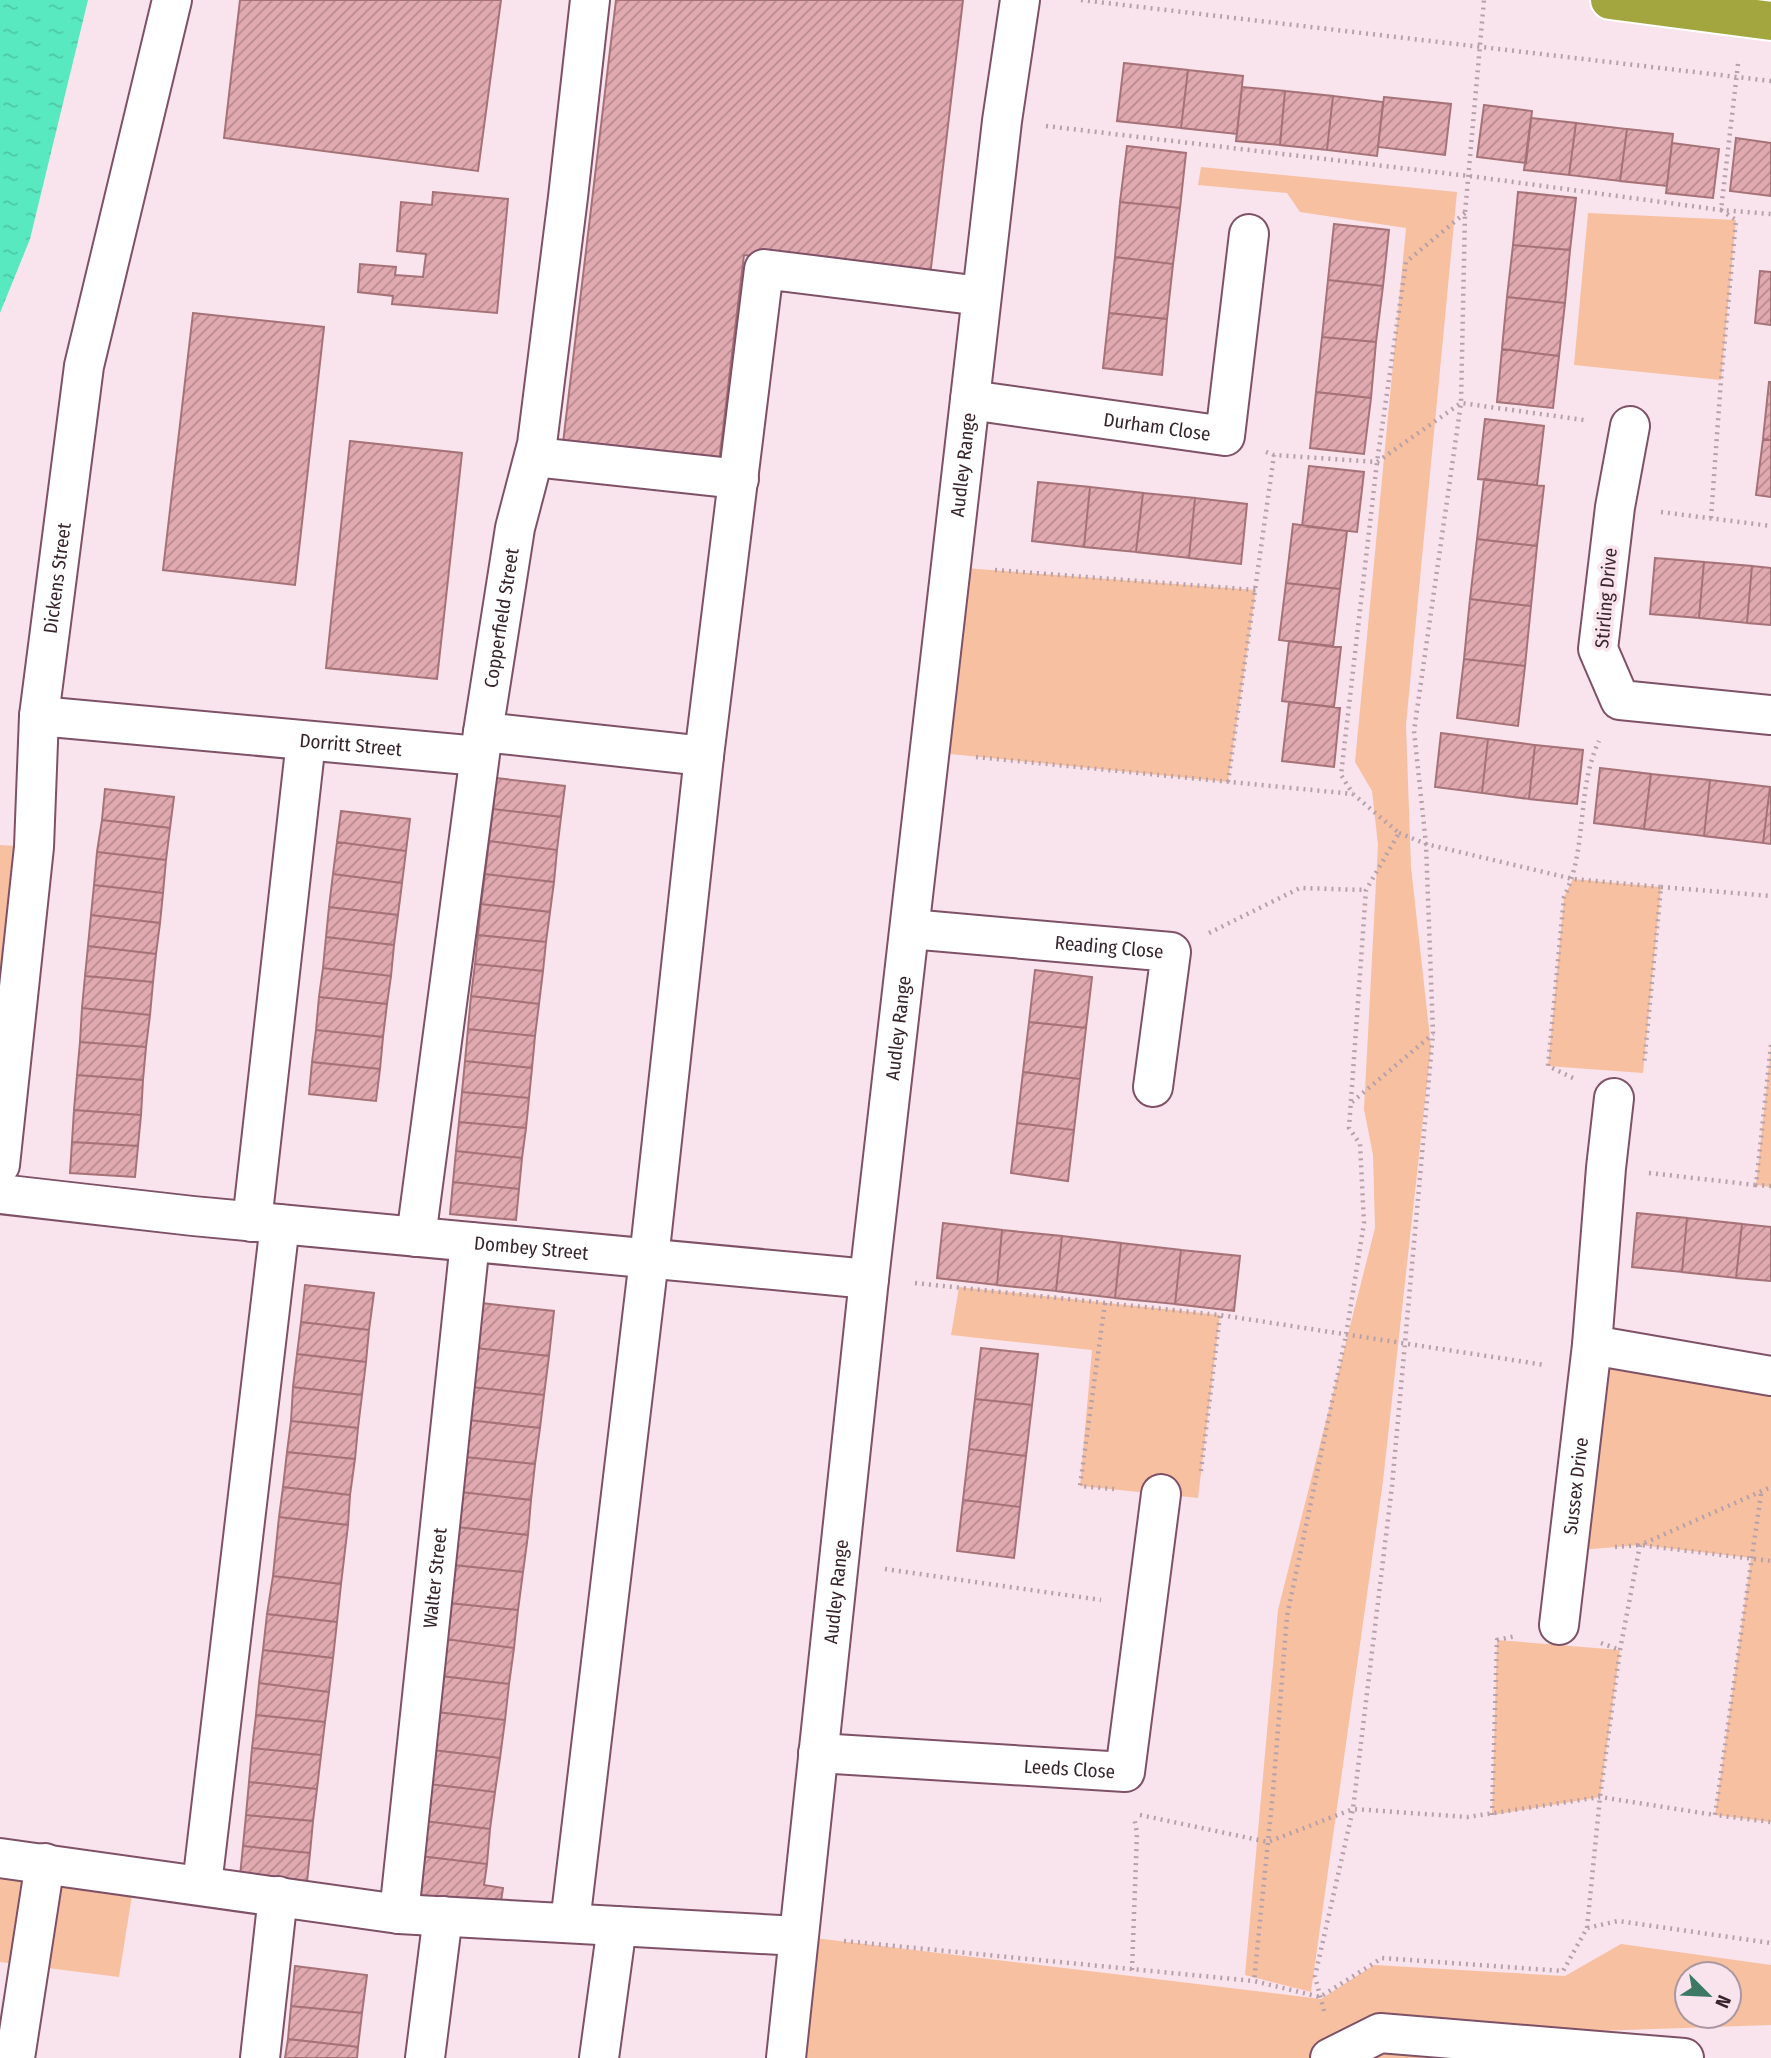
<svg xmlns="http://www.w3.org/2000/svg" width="1771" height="2058" font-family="'Fira Sans Condensed',sans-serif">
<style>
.grass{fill:#f7c0a1;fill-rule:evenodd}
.water{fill:url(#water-ripples)}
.building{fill:url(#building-hatch);stroke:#a57278;stroke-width:2}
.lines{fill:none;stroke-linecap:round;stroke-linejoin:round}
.minor-casing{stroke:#7e5166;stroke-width:42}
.highway-casing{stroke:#fff;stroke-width:42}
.path{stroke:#b6a1aa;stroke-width:4.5;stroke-dasharray:2 5;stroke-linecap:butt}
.minor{stroke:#fff;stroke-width:38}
.highway{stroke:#a3a63e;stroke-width:38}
.labels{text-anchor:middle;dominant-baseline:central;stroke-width:7;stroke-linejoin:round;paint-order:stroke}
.street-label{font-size:19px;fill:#37242d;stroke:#f9e3ec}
</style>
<defs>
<pattern id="water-ripples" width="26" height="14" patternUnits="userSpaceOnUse" patternTransform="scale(1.75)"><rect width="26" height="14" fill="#58e9c0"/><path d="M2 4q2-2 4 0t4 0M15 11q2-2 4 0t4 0" fill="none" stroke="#4dc8a5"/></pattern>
<pattern id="building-hatch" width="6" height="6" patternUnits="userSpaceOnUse" patternTransform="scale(1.75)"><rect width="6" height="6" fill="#e1aab0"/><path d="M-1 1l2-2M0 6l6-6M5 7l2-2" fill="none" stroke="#b78a90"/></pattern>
</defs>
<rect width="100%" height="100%" fill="#f9e3ec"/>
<path class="grass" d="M1201,167l256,25 -51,533 5,142 20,180 -48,434 -72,511 -66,-17 33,-365 97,-382 -2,-73 -9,-46 14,-264 -6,-54 -17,-29 51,-534 -106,-16 -13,-19 -89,-8z
M1588,213l148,7 -15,160 -147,-15z
M950,567l306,23 -28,192 -298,-30z
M0,845l34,2 -34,189z
M1573,879l88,8 -18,186 -95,-7 16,-169z
M1771,1045v142l-15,-2z
M959,1287l261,28 -22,183 -118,-12 12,-136 -141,-15z
M1592,1345l179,26v451l-56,-7 36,-257 -111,-13 -72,6z
M1497,1640l123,10 -20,147 -108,18z
M0,1859l135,17 -16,101 -119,-15z
M798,1936l523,63 53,-34 191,11 56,-32 150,21v60l-352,12 141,21h-774zM1687,1974h42v42h-42z"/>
<path class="water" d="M0,0h88l-58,239 -30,74z"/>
<path class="building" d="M240,0h261l-23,171 -254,-33z
M616,0h347l-33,276 -186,-21 -25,207 -156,-19z
M1124,63l64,7 -7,58 -64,-7z
M1188,70l55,6 -6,58 -56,-6z
M1242,87l43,4 -5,54 -44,-4z
M1285,91l48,5 -6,54 -47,-5z
M1333,96l50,6 -6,54 -50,-6z
M1384,97l67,7 -6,51 -67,-8z
M1484,105l48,6 -6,52 -49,-6z
M1531,118l45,5 -7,52 -45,-5z
M1576,123l51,6 -7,52 -51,-6z
M1627,129l46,5 -6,52 -47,-5z
M1736,138l35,5v53l-41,-5z
M1672,143l47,6 -6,49 -47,-5z
M1127,146l59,7 -6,55 -60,-6z
M433,192l75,7 -11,114 -105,-9 1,-8 -35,-4 2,-28 36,3 -1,8 28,2 3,-23 -29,-3 4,-49 31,3z
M1518,192l58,6 -6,52 -57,-5z
M1120,202l60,6 -7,56 -58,-7z
M1334,224l55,6 -6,56 -55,-6z
M1513,245l57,5 -5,53 -58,-6z
M1115,257l58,7 -6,55 -58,-6z
M1760,271l11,1v53l-16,-2z
M1328,280l55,6 -7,56 -54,-5z
M1507,297l58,6 -6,53 -57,-7z
M193,313l131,14 -29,258 -132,-15z
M1109,313l58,6 -5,56 -59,-7z
M1322,337l54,5 -5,56 -55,-6z
M1502,349l57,7 -6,52 -56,-6z
M1769,382h2v58l-8,-1z
M1316,392l55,6 -7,56 -54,-6z
M1485,419l59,7 -7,59 -59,-6z
M1763,439l8,1v57l-15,-2z
M350,441l112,12 -25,226 -111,-11z
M1309,466l55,6 -7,60 -55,-6z
M1484,479l60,7 -7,60 -60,-7z
M1038,482l52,5 -6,60 -52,-6z
M1090,487l53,6 -7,59 -52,-5z
M1143,493l52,5 -6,60 -53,-6z
M1195,498l52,6 -6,60 -52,-6z
M1293,524l54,7 -7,58 -54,-6z
M1477,539l60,7 -6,60 -61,-7z
M1655,558l49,4 -5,56 -49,-4z
M1704,562l48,4 -5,57 -48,-5z
M1752,566l19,2v57l-24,-2z
M1286,583l54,6 -7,58 -54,-7z
M1470,599l61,7 -6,60 -61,-7z
M1289,641l52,6 -7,60 -52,-6z
M1464,659l61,7 -7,60 -61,-8z
M1289,702l51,6 -6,59 -52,-6z
M1441,733l47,6 -6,54 -47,-6z
M1488,739l47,6 -6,54 -47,-6z
M1535,745l48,5 -6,54 -48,-5z
M1600,768l51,6 -7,55 -50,-6z
M1651,774l59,6 -6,56 -60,-7z
M496,778l69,8 -4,31 -68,-8z
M1710,780l60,7 -7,56 -59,-7z
M1770,787h1v57l-8,-1z
M105,789l69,8 -4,31 -68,-8z
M493,809l68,8 -4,33 -68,-9z
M341,811l69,8 -4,32 -69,-9z
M102,820l68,8 -4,32 -69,-8z
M489,841l68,9 -3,32 -69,-8z
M337,842l69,9 -4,32 -69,-9z
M97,852l69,8 -3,33 -69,-8z
M333,874l69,9 -4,32 -69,-8z
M485,874l69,8 -4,30 -69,-8z
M94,885l69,8 -3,30 -69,-8z
M481,904l69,8 -4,30 -68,-7z
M329,907l69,8 -4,30 -68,-8z
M91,915l69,8 -4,31 -68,-8z
M478,935l68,7 -3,29 -68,-7z
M326,937l68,8 -3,31 -68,-8z
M88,946l68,8 -3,28 -68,-6z
M475,964l68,7 -4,33 -68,-8z
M323,968l68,8 -4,28 -68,-7z
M1035,970l57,7 -6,51 -57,-6z
M85,976l68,6 -3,33 -68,-7z
M471,996l68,8 -4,32 -67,-7z
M319,997l68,7 -4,33 -67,-7z
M82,1008l68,7 -4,32 -66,-5z
M1029,1022l57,6 -6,51 -57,-7z
M468,1029l67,7 -3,32 -67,-7z
M316,1030l67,7 -3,32 -68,-7z
M80,1042l66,5 -3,33 -66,-5z
M465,1061l67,7 -3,30 -67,-6z
M312,1062l68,7 -4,32 -67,-7z
M1023,1072l57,7 -6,51 -57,-7z
M77,1075l66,5 -2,35 -67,-5z
M462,1092l67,6 -3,30 -67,-6z
M74,1110l67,5 -3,31 -66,-4z
M459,1122l67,6 -4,30 -66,-7z
M1017,1123l57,7 -6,51 -57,-8z
M72,1142l66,4 -3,31 -65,-4z
M456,1151l66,7 -3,31 -66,-7z
M453,1182l66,7 -3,31 -66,-6z
M1637,1213l50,5 -5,54 -50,-5z
M1687,1218l55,6 -6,54 -54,-6z
M943,1223l59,7 -5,55 -60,-7z
M1742,1224l29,3v54l-35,-3z
M1002,1230l60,6 -6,55 -59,-6z
M1062,1236l59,7 -6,55 -59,-7z
M1121,1243l60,7 -6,54 -60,-6z
M1181,1250l59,6 -6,55 -59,-7z
M305,1285l69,8 -5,37 -68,-8z
M481,1303l73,8 -5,45 -73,-8z
M301,1322l68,8 -3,32 -69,-8z
M476,1348l73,8 -5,39 -72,-8z
M981,1348l57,6 -6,51 -57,-6z
M297,1354l69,8 -4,33 -69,-8z
M293,1387l69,8 -4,33 -67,-7z
M472,1387l72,8 -4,33 -71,-8z
M975,1399l57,6 -6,51 -57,-7z
M469,1420l71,8 -5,36 -70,-7z
M291,1421l67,7 -3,31 -68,-7z
M969,1449l57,7 -6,51 -57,-7z
M287,1452l68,7 -5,36 -67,-8z
M465,1457l70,7 -4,36 -70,-8z
M283,1487l67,8 -2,30 -69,-8z
M461,1492l70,8 -3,35 -71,-8z
M963,1500l57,7 -6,51 -57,-7z
M279,1517l69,8 -7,59 -68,-8z
M457,1527l71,8 -5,37 -70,-7z
M453,1565l70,7 -5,38 -69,-7z
M273,1576l68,8 -4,38 -70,-8z
M449,1603l69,7 -4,38 -69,-9z
M267,1614l70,8 -4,36 -70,-8z
M445,1639l69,9 -5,36 -68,-8z
M263,1650l70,8 -4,34 -70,-9z
M441,1676l68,8 -4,36 -68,-8z
M259,1683l70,9 -4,30 -69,-7z
M437,1712l68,8 -5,38 -67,-8z
M256,1715l69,7 -4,33 -69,-7z
M252,1748l69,7 -4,34 -68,-7z
M433,1750l67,8 -5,34 -66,-8z
M249,1782l68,7 -4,32 -67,-6z
M429,1784l66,8 -5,37 -66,-8z
M246,1815l67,6 -3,32 -67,-7z
M424,1821l66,8 -3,35 -67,-8z
M243,1846l67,7 -3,29 -67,-6z
M420,1856l67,8 -3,21 19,3 -3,20 -85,-10z
M295,1966l72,9 -5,38 -71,-7z
M291,2006l71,7 -4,34 -70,-8z
M288,2039l70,8 -1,11h-72z"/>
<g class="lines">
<g class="minor-casing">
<g id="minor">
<path id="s1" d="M970,400l255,36 24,-202"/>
<path d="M1630,426l-15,81 -17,142 22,51 151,15"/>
<path d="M535,457l204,22"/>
<path id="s2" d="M39,716l440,40"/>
<path d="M483,732l221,24"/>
<path id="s3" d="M910,929l261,23 -18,135"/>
<path id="s4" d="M0,1165l34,-318 5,-131 45,-350 88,-366"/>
<path id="s5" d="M0,1194l193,22 676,63"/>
<path d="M252,1222l54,-481"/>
<path id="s6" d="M416,1237l67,-505 32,-204 22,-84 31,-247 22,-197"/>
<path d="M1592,1345l179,31"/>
<path id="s7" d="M1559,1625l33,-280 14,-177 8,-70"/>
<path id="s8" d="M818,1753l307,19 36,-278"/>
<path d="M0,1858l399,56 399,22"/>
<path d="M202,1885l78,-661"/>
<path id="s9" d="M399,1914l71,-672"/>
<path d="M570,1923l79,-664 55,-503 60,-487 217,27"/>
<path d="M15,2058l30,-195"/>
<path d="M260,2058l18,-162"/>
<path d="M425,2058l18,-142"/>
<path d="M599,2058l18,-132"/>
<path id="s10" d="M786,2058l83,-779 133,-1158 18,-121"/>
<path d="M1330,2058l50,-25 304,25"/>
</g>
</g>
<g class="highway-casing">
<path id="highway" d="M1610,0l161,21"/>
</g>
<path class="path" d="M1081,0l690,81
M1046,126l423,50 252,34 50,4
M1465,213l-59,49 -29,200 -36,313 12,19 46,39 -33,57 -17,238 11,16 4,79 -18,112 -59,281 -14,176 -19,189 66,16 62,-39 181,13 24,-43 31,-7 153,22
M1266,452l8,3 103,7 84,-59 123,17
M1661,512l110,14
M1711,518l10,-138 15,-160 -15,-10 17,-146
M995,570l261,20
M976,757l377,37
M1228,782l46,-327
M1399,833l27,11 147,35 88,8 -17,178
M1661,887l110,9
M1209,933l91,-45 66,2
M1771,1045l-15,140 15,1
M1573,1078l-25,-12 16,-169c24,-48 12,-108 35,-156
M1352,1102l81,-68
M1649,1173l107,12
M915,1283l305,32 325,50
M1105,1303l-25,183 34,3
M1201,1471l19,-156
M1761,1494l-46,321 56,7
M1615,1547l25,-2 131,16
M885,1569l216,31
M1601,1643l19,7
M1140,1815l128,27 85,-33 115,8 132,-20 115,18
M1492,1815l5,-175 19,-4
M1587,1928l13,-131 20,-147 20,-105 131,-58
M844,1941l410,40
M1132,1970l5,-137 -3,-16
M1324,2011l-9,-35 38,-167 39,-323 41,-453 -7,-189 -12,-113 47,-328 4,-190 19,-213"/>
<use href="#minor" class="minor"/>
<use href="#highway" class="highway"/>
</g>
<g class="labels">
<g class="street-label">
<text stroke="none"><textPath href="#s1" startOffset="189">Durham Close</textPath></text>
<text stroke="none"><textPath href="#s10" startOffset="1603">Audley Range</textPath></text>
<text stroke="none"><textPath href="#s4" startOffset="590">Dickens Street</textPath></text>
<text transform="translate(1606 598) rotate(-85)">Stirling Drive</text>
<text stroke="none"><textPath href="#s6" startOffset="625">Copperfield Street</textPath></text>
<text stroke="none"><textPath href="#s2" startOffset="313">Dorritt Street</textPath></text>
<text stroke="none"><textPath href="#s3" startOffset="200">Reading Close</textPath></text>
<text stroke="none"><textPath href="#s10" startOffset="1036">Audley Range</textPath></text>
<text stroke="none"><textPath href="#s5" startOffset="534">Dombey Street</textPath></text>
<text stroke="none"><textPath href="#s7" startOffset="140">Sussex Drive</textPath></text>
<text stroke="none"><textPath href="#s9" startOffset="338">Walter Street</textPath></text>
<text stroke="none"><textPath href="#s10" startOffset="469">Audley Range</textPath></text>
<text stroke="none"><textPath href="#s8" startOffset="252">Leeds Close</textPath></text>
</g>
</g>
<g transform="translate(1708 1995) rotate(114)"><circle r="33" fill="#f9e3ec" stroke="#ab97a0" stroke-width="2"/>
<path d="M0-5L12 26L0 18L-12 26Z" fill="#3b7965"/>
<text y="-10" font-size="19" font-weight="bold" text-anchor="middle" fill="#37242d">N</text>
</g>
</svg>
